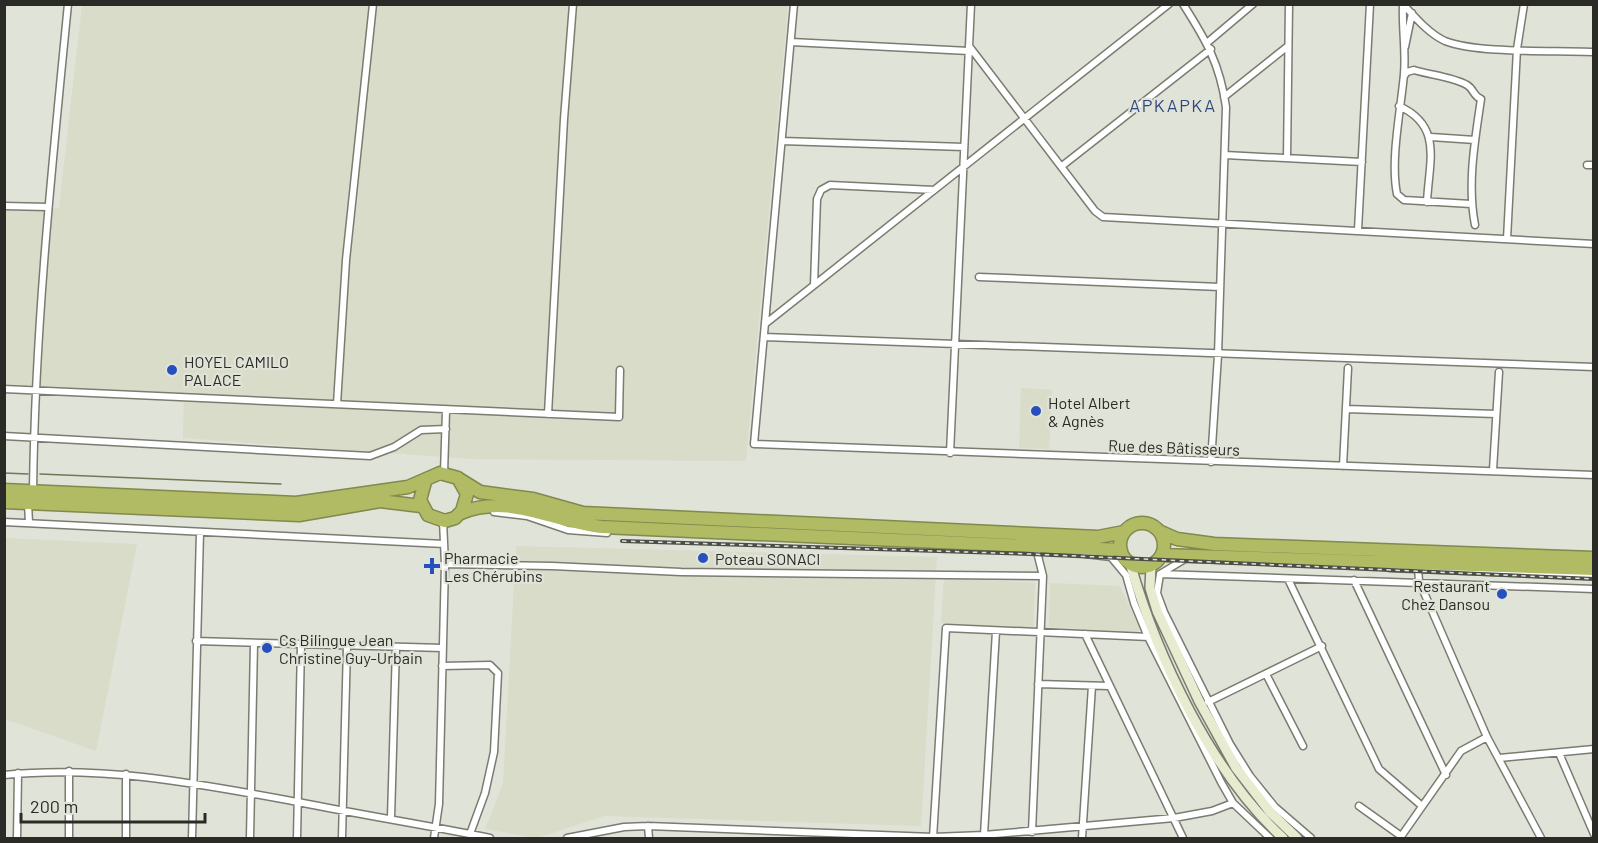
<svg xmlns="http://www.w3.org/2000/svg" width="1598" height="843" font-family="Barlow,sans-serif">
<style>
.built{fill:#d8dcc8}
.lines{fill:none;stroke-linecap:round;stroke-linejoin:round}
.stream{stroke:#717754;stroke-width:1.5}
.street-casing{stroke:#7a7c71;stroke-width:9}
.secondary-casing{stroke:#7a7c71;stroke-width:12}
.highway-casing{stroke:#81894e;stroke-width:15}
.street{stroke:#fff;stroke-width:6}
.secondary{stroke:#e7ebd0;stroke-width:9}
.highway{stroke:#b0bb64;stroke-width:12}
.rail-casing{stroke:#4c4d47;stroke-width:4}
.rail{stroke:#e0e3d7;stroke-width:1.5;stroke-dasharray:4.5;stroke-linecap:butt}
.poi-dot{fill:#284fbe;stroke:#e0e3d7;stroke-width:2}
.labels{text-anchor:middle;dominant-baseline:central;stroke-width:4.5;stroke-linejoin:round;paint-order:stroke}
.poi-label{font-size:16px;fill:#2a2b26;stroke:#e0e3d7;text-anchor:start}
.street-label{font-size:16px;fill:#2a2b26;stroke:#e0e3d7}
.neighbourhood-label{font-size:18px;letter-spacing:1.5px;fill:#2f477f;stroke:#e0e3d7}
</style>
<rect width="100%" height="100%" fill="#e0e3d7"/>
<path class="built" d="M82,5h706l-42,456 -273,-2 -290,-21 1,-45 -179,-9 -1,-175 55,-1z
M1021,388l31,2 -3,59 -30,-1z
M5,538l132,6 -41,207 -91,-32z
M516,546l421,11 -16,269 -317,-10 -67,22 -52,-9 18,-45z
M944,577l91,6 -2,45 -92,-5z
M1050,583l70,3 20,43 -3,3 -88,-5z"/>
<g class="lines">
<path class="stream" d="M4,473l24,1
M40,474l241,10"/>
<g class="street-casing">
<path id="street" d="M794,4l-40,440 840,31
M1183,4c23,36 37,60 43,103l-8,248 -7,107
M1403,4c12,13 26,30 42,37 33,13 111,9 149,11
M1403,5c-1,24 3,46 1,69 -3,35 -14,86 -7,120l7,6 67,4
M791,42l178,9
M1208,42l45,-38
M969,46l126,165 8,6 491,27
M1405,47l7,-34
M1404,76l3,-4 7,-2c16,5 39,7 53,15 7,4 6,11 14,14 -6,41 -14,85 -6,126
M1224,97l64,-51
M1399,106c44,20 30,55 28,96
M1431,137l44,3
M782,141l182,6
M1225,155l137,7
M1287,158l2,-154
M1587,165h7
M1062,166l149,-117
M4,206l44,1
M1358,230l12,-226
M1507,239l10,-190 7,-45
M979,277l241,10
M814,285l3,-86 4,-9 9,-5 104,5
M765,324l404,-320
M764,337l830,30
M4,389l615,28 1,-47
M337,404l9,-144 27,-256
M1346,409l150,5
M548,414l16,-295 9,-115
M4,436l366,20 24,-9 27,-17 25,-1
M950,453l21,-449
M1343,466l5,-98
M1493,470l6,-98
M444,473l2,-62
M33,491c2,-163 19,-325 35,-487
M28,503l1,20
M494,512l33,4 41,14 39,3
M4,522l440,22
M1085,554l26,3 15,18 8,28 14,34 73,145 12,21 37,35
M1185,559l-25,15 -3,19 7,19 66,132 20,32 25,31 36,31
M445,564l107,2 129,6 362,4
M1389,568l205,8
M1418,568l1,13 68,156 54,101
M1160,574l434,15
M1288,579l91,190 43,37
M1354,580l92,195
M1085,634l98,204
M196,641l247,7
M442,666l48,-1 8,8 -4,79 -9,41 -15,41
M1266,674l37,72
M1038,684l71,2
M1208,702l114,-56
M1559,753l35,81
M1499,758l95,-9
M69,771v67
M4,775c100,-10 196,9 294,27 64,13 128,23 192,36
M1359,806l42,30
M391,818l5,-171
M648,826l1,12
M1032,832l11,-256 -6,-24
M984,835l12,-204
M17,838l1,-65
M126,838v-64
M192,838l8,-306
M250,838l4,-195
M297,838l4,-194
M342,838l5,-192
M434,838l5,-34 6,-240 -2,-43
M567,838l57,-11 24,-1 285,11 51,-2 190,-17 38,-7 21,-8
M933,838l13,-210 203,9
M1082,838l10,-152
M1400,838l61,-87 26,-14"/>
</g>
<g class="secondary-casing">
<path id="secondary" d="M1130,563c27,94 81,209 153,275
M1151,565l-1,23 7,23 42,90 37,67 34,44 27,26"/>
</g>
<g class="highway-casing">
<path id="highway" d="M459,479l21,13 53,7 50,14 515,24 26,-5
M4,490l292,13 112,-16 32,-14 18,5 9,16 -5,17 -7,7 -10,3 -17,-6 -8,-15 5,-18
M4,502l295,13 81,-14 41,5
M461,513c48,-20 93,9 141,14l519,23
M1120 545a22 22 0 1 1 44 0a22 22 0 1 1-44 0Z
M1161,532l16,7 37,5 380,14
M1162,555l432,14"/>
</g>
<use href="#street" class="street"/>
<use href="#secondary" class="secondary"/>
<use href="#highway" class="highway"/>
<g class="rail-casing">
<path id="rail" d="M622,541l408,13 564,25"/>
</g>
<use href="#rail" class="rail"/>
</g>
<g class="poi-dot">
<circle cx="172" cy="370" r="6"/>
<circle cx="1036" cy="411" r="6"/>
<circle cx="703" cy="558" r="6"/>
<path d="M429 557h6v6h6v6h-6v6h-6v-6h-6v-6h6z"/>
<circle cx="1502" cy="594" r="6"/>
<circle cx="267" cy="648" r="6"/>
</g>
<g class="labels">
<g class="poi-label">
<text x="184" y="361">HOYEL CAMILO<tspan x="184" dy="18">PALACE</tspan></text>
<text x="1048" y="402">Hotel Albert<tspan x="1048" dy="18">&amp; Agnès</tspan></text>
<text x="444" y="557">Pharmacie<tspan x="444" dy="18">Les Chérubins</tspan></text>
<text x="715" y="558">Poteau SONACI</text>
<text x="1490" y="585" text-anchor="end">Restaurant<tspan x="1490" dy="18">Chez Dansou</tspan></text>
<text x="279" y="639">Cs Bilingue Jean<tspan x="279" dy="18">Christine Guy-Urbain</tspan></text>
</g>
<g class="street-label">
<text transform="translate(1174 447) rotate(2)">Rue des Bâtisseurs</text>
</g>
<g class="neighbourhood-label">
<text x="1173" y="105">APKAPKA</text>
</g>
</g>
<rect width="1598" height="843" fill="none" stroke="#2a2b26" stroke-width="12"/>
<path d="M21 813v9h184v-9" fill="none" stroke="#2a2b26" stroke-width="3"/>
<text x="30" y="813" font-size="18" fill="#2a2b26" stroke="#e0e3d7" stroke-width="4.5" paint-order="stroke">200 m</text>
</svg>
